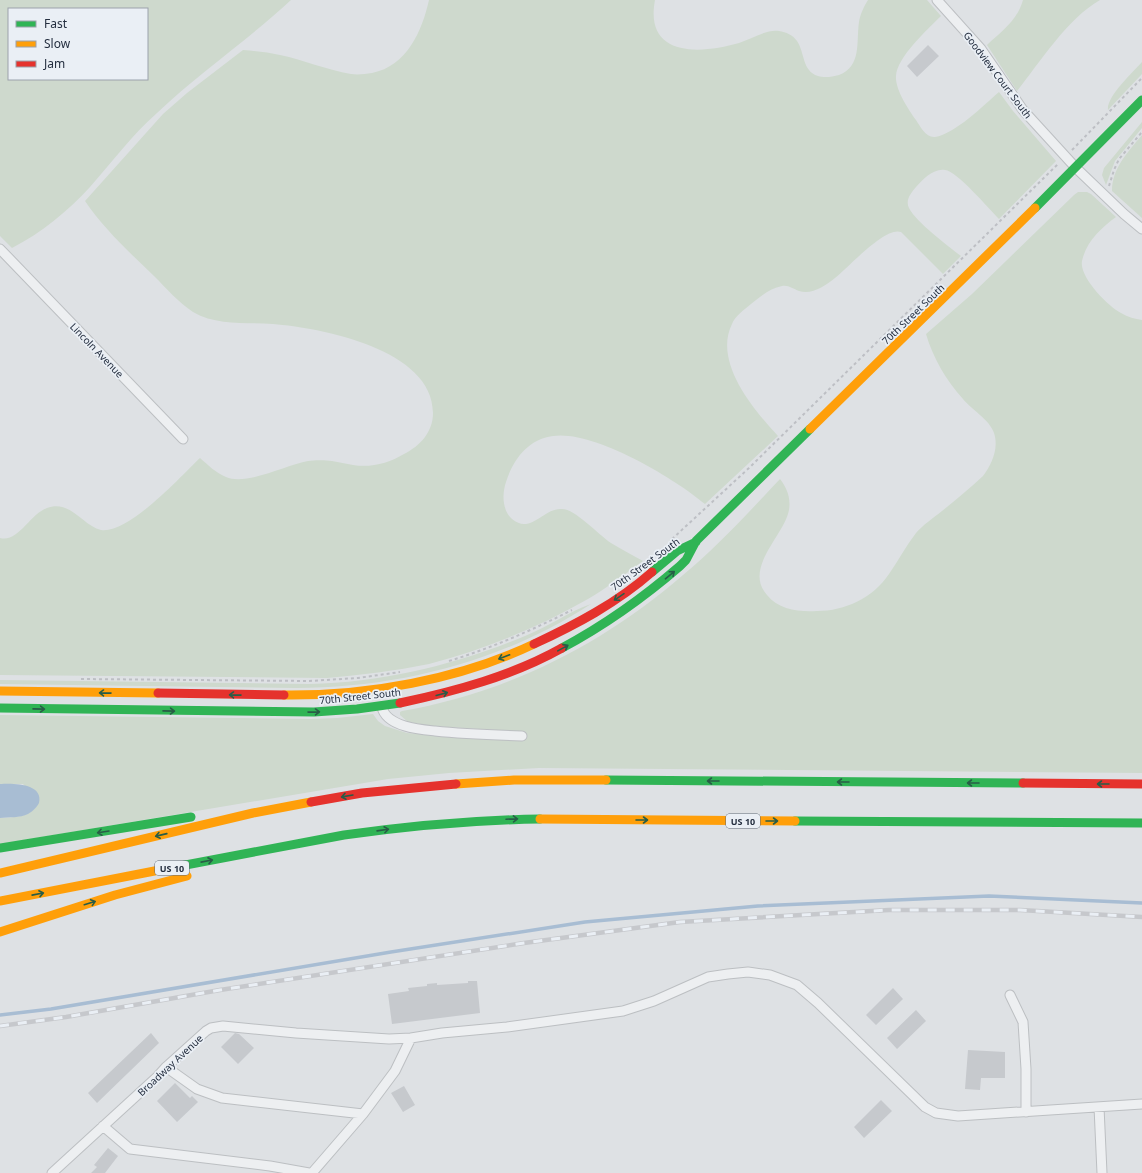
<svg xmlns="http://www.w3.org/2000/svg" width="1142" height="1173" font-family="'Noto Sans',sans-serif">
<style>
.green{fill:#ced9cd;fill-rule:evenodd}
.water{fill:#a8bdd3}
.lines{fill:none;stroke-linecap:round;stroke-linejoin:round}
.stream{stroke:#a8bdd3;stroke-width:3.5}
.building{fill:#c6c9cd}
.street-casing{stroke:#bcbfc2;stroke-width:11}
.path{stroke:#bdbfc4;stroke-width:2;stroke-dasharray:3 3;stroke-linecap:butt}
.street{stroke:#edeff1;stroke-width:9}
.fast{stroke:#30b455;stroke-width:9}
.slow{stroke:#ff9f0a;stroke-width:9}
.jam{stroke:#e5322d;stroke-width:9}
.rail-casing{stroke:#c6c8cc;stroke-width:4.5}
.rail{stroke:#eaeff5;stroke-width:3;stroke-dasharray:9;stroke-linecap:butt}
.oneway{stroke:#285d47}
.labels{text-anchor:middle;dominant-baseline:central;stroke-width:3.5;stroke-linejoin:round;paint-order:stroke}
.shield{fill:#eaeff5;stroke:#5f6876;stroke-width:1}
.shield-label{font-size:9px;font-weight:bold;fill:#242e3f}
.street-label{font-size:10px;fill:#242e3f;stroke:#eaeff5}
</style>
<rect width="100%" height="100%" fill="#dee1e4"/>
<path class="green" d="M0,0h291c-43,40 -92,73 -134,113 -25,22 -45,49 -67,74 -23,25 -49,46 -78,61l-12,-12zM9,9h138v70h-138z
M429,0h226c-11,58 46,54 84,43 12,-4 28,-14 40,-12 7,1 14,4 18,10 8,12 5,30 21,35 6,2 14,1 21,-1 23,-9 17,-33 20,-53 1,-7 5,-16 9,-22h59l14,16c-13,13 -44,41 -45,60 -1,13 12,33 20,44 4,6 10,18 19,17 20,-3 49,-32 64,-45l14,19 43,50 -57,58c-10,-10 -42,-48 -54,-49 -11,-2 -22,9 -29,17 -5,6 -11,13 -7,21 7,14 39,38 52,48l-18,18 -42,-42c-16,-6 -54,37 -66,46 -10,8 -23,17 -36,13 -6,-2 -10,-6 -17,-5 -12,2 -22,11 -31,18 -7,6 -16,12 -19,20 -19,38 22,86 46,112l-73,68c-31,-26 -111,-74 -152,-68 -25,3 -40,24 -47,46 -4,12 -4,28 6,37 19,16 32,-12 50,-10 13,0 36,25 49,34 10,6 21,12 32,18 -18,13 -36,27 -55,38 -49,28 -104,51 -159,65 -34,7 -68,11 -102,14l-327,-3v-137c18,5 30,-24 47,-30 23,-9 36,18 54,22 28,4 80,-54 99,-72 8,7 16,15 26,19 20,9 60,-12 82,-16 7,-1 17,-1 24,0 7,1 14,3 21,4 18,3 36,-2 51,-11 16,-8 29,-22 29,-41 0,-64 -112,-85 -160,-89 -27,-2 -56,2 -80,-12 -14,-9 -27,-24 -39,-36 -24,-23 -50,-47 -69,-75l78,-87 24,-21 56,-43c12,1 25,2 37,5 24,5 47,15 71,19 7,1 14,0 21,-1 35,-7 50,-42 57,-73z
M1023,0h77c-32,18 -60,62 -83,91l-30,-46c15,-14 30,-24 36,-45z
M1142,62v12l-34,36c-2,-13 25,-38 34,-48z
M1142,122v6l-27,33 -9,24 -4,-10 2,-7z
M1142,135v83l-30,-27c0,-23 16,-39 30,-56z
M1078,192h9l4,2 25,23c-15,11 -30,25 -34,44 -3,16 26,45 39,52 7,4 14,6 21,7v453l-603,-5 -90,5 -61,6 -388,65v-26c16,-1 31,0 39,-16l-16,-18h-23v-69l311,4 26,-1 36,-4 5,7 7,5 22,7 48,4 70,3 1,-8 -94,-6 -24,-4 -8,-7v-3l2,-1c107,-19 200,-66 281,-136 35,-29 66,-63 97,-96 7,9 11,19 9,31 -5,26 -46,58 -22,85 12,15 32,17 50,16 28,0 56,-13 72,-37 9,-13 17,-28 27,-41 7,-8 17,-15 26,-22 14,-11 28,-23 41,-35 9,-12 16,-28 11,-43 -4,-13 -23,-24 -31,-34 -17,-19 -30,-41 -37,-65l46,-40 102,-99z
M591,604c-87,57 -192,84 -295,84l-296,-4v-4l309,4c77,-2 145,-19 216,-48 23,-9 43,-24 66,-32z"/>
<path class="water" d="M0,784c12,-1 44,-1 39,19 -2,4 -7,9 -11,11 -8,4 -19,3 -28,4z"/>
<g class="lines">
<path class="stream" d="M0,1015l51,-6 340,-57 194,-30 173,-16 231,-10 153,7"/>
</g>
<path class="building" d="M928,45l11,11 -22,21 -10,-11z
M468,981h9l3,32 -88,11 -4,-30 21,-3 -1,-3 19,-2v-2l10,-1v2l31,-2z
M893,988l10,11 -27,26 -10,-10z
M916,1010l10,11 -29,28 -10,-11z
M151,1033l8,10 -62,60 -9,-10z
M235,1033l4,1 15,14 -16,16 -17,-17z
M968,1050l37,2v26h-24l-1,12 -15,-1z
M175,1083l15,15 2,-2 6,6 -21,20 -20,-21z
M404,1086l11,19 -12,7 -12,-19z
M881,1100l11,11 -28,27 -10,-11z
M108,1148l10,8 -13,17h-14l6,-6 -3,-2z"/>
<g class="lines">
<g class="street-casing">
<path id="street" d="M937,0l44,49 42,61 53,58 48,46 18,15
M0,249l183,190
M382,707c2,10 13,16 23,19 9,3 20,4 30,5 29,3 58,4 87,5
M1010,995l13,27 3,47v43
M166,1067l31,22 25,9 141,16
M1099,1107l3,66
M103,1126l27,23 140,17 39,7
M52,1173l106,-97 8,-9 40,-36 5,-3 12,-2 73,7 93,6 22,-1
M312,1173l51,-59 32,-43 16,-33 31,-5 65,-6 116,-16 31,-10 54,-24 20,-3 20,-2 22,3 27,10 21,18 107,104 11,6 22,3 184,-12"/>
</g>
<path class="path" d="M1072,150l70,-72
M1109,186l5,-16 5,-11 23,-27
M672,539l77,-71 310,-305
M449,661c43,-13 83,-31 123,-51
M81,679l228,2 49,-3 42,-6"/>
<use href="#street" class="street"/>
<path class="fast" d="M1035,208l107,-108
M652,572l25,-21 19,-9
M562,648c43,-23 81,-50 118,-82l6,-6 10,-19 114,-112
M0,708l314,4 43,-3 43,-6
M606,780l417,3
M795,821l347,2
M0,848l191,-31
M175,867l169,-32c65,-9 130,-15 196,-16"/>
<path class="slow" d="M810,429l225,-221
M0,691l158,2
M284,695c82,1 175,-15 250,-51
M456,784l58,-4h92
M540,819l255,2
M0,873l253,-60 58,-11
M0,901l175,-34
M0,932l115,-37 72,-19"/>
<path class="jam" d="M534,644c41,-19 83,-41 118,-72
M158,693l126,2
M400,703c56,-12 112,-27 162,-55
M1023,783l119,1
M311,802l51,-9 94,-9"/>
<g class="rail-casing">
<path id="rail" d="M0,1026l66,-9 154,-27 304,-47 156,-21 209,-12h131l122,7"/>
</g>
<use href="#rail" class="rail"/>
</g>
<defs><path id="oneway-shaft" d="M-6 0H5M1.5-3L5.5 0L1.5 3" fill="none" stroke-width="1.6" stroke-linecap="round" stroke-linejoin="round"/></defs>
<g class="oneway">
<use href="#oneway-shaft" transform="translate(670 575) rotate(-40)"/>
<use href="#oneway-shaft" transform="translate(619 597) rotate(146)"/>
<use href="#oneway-shaft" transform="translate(563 648) rotate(-29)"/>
<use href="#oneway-shaft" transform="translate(504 657) rotate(159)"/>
<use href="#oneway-shaft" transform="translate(105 693) rotate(-179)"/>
<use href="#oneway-shaft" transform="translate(442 694) rotate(-15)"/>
<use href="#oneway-shaft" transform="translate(235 695) rotate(-179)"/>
<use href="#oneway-shaft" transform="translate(39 709) rotate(1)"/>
<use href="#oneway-shaft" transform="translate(169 711) rotate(1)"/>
<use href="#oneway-shaft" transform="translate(314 712) rotate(-1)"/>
<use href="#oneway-shaft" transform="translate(713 781) rotate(-180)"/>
<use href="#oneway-shaft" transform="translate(843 782) rotate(-180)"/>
<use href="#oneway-shaft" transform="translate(973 783) rotate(-180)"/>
<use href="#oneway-shaft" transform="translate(1103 784) rotate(-180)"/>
<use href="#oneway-shaft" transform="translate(347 796) rotate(170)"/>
<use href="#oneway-shaft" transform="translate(512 819) rotate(-2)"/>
<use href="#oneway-shaft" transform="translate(642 820)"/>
<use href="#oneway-shaft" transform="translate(772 821)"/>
<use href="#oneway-shaft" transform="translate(383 830) rotate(-8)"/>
<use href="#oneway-shaft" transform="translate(103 832) rotate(171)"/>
<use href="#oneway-shaft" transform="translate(161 835) rotate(167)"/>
<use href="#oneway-shaft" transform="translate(207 861) rotate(-11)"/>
<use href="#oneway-shaft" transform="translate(38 894) rotate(-11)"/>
<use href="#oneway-shaft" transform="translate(90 903) rotate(-17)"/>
</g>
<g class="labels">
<g class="shield">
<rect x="726" y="814" width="34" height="14" rx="3"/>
<rect x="155" y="861" width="34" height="14" rx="3"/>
</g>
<g class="shield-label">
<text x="743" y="821">US 10</text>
<text x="172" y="868">US 10</text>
</g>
<g class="street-label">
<text transform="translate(998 75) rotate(53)">Goodview Court South</text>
<text transform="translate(913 314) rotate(-44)">70th Street South</text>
<text transform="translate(97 350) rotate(46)">Lincoln Avenue</text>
<text transform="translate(645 564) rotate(-36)">70th Street South</text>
<text transform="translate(360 696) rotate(-6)">70th Street South</text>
<text transform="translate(170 1065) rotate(-43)">Broadway Avenue</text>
</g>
</g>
<rect x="8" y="8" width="140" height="72" fill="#eaeff5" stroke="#9ba2ac"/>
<rect x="16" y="21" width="20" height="6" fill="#30b455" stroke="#9ba2ac"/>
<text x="44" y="28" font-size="12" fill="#242e3f">Fast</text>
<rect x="16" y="41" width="20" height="6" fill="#ff9f0a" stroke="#9ba2ac"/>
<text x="44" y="48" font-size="12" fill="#242e3f">Slow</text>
<rect x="16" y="61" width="20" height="6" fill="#e5322d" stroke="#9ba2ac"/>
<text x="44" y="68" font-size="12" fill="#242e3f">Jam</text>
</svg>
